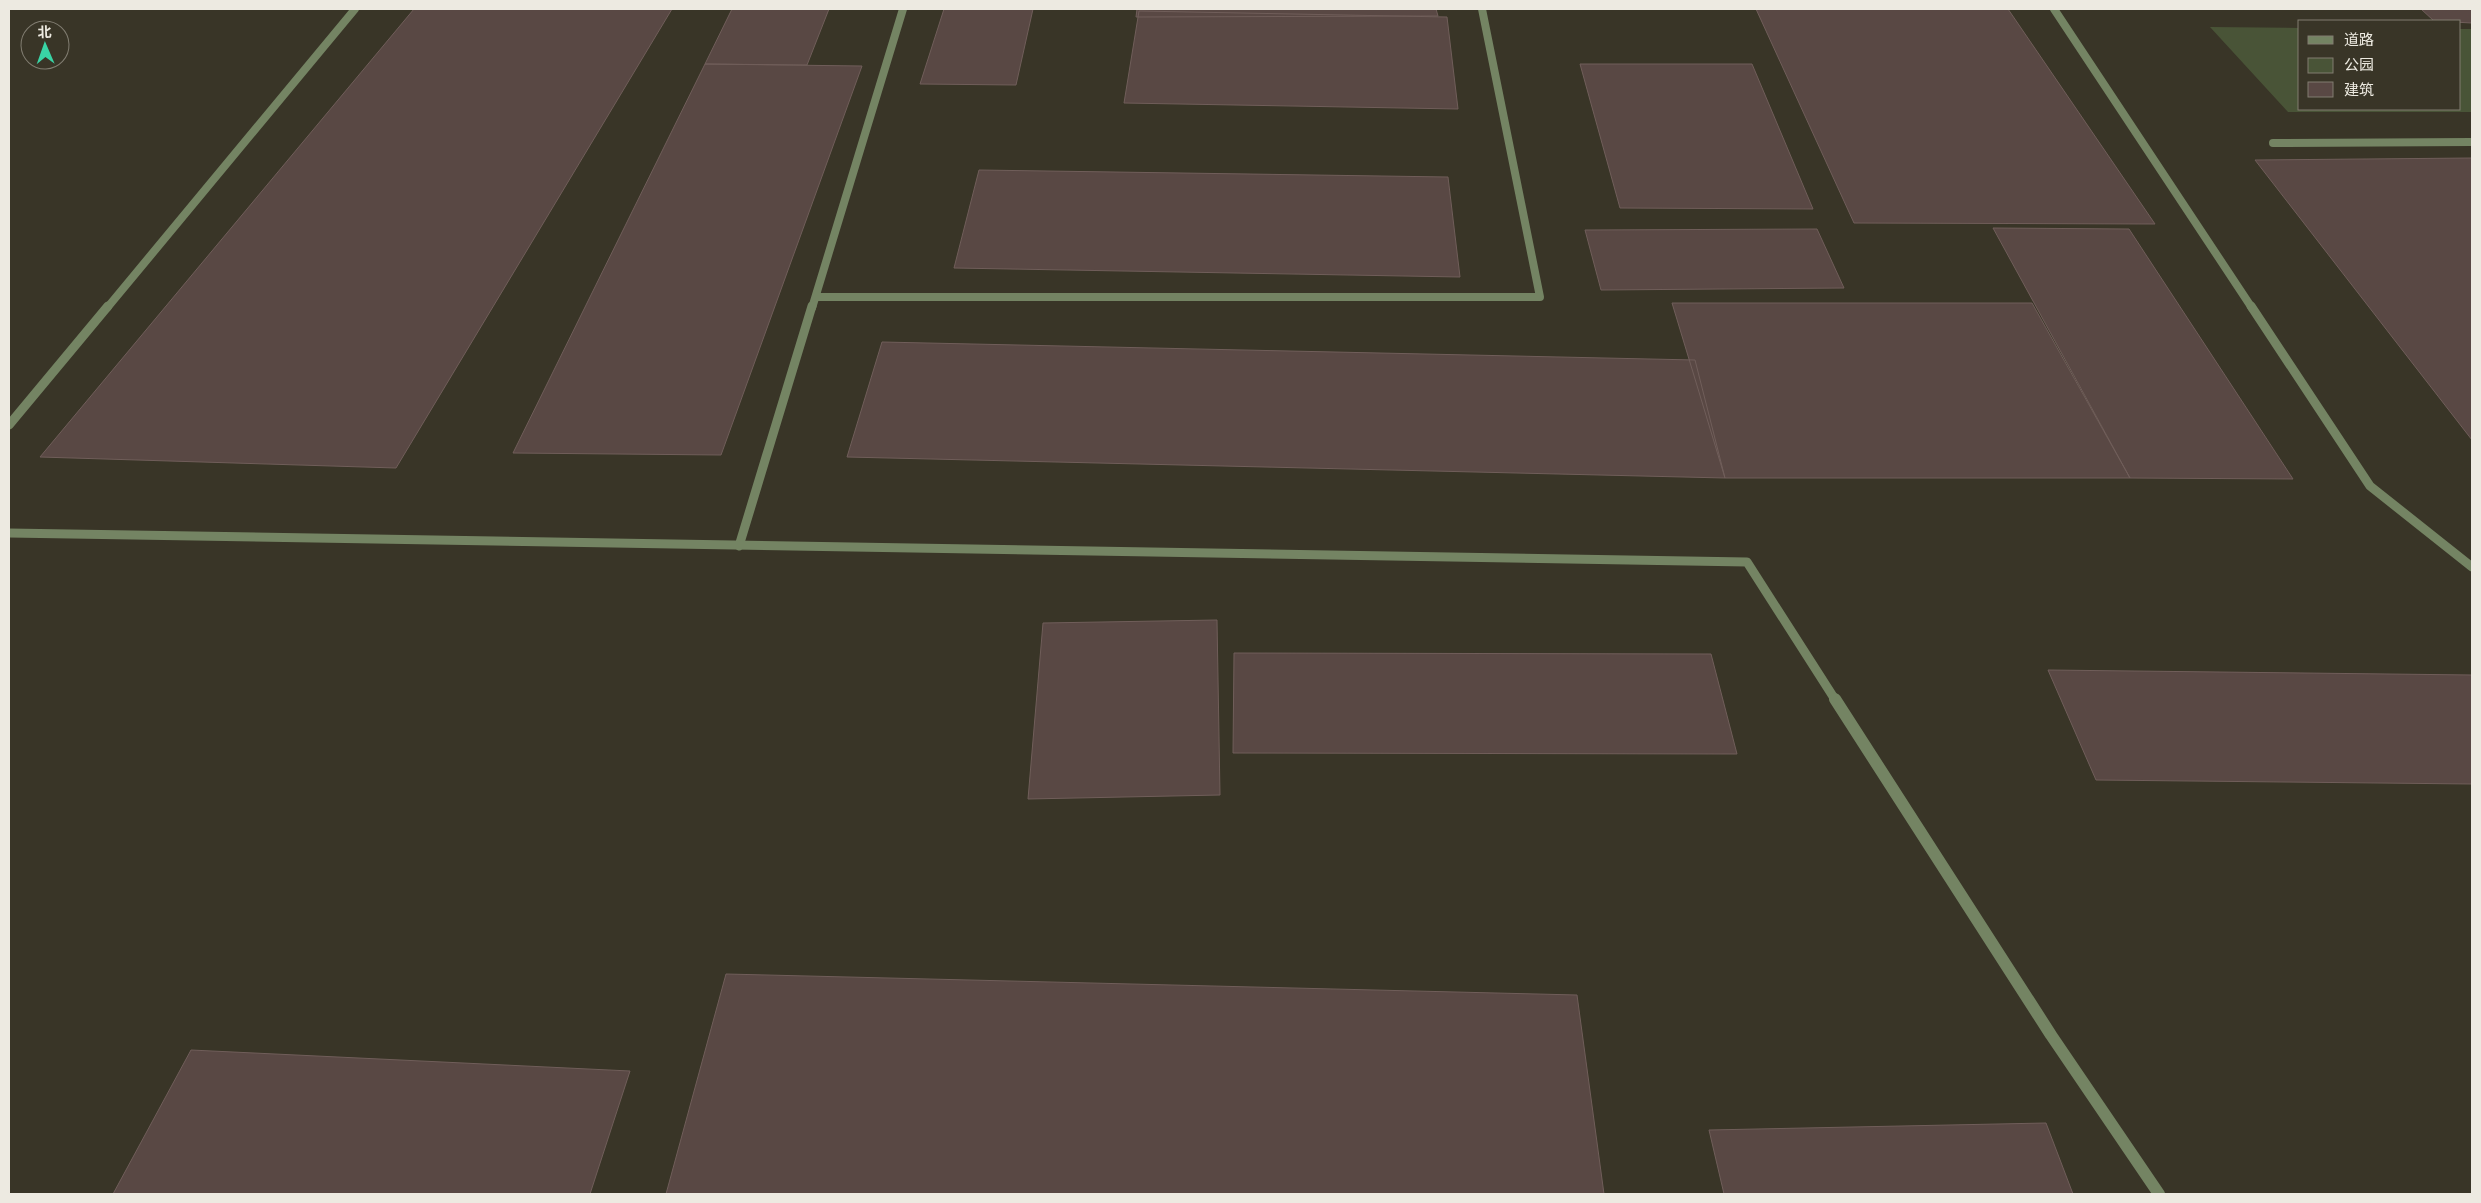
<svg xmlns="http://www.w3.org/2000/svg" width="2481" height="1203" font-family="'Roboto Condensed','Noto Sans SC',sans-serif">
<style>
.green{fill:#495437}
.building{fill:#594844;stroke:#705e5a}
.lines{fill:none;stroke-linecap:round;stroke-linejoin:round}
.lane-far1{stroke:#748463;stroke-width:8}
.lane{stroke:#748463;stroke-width:9}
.street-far2{stroke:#748463;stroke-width:8}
.street-far1{stroke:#748463;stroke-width:9}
.street{stroke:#748463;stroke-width:12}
</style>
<rect width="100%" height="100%" fill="#393527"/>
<path class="green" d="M2210,27l90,1v81h160v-80h12v83h-184z"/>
<path class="building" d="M414,9h258l-276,459 -356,-11z
M732,9h97l-22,56 -102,-1z
M944,9h89l-17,76 -96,-1z
M1137,9h299l2,7 -302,1z
M1756,9h252l147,215 -301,-1z
M2421,9h51v14l-38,-2z
M1139,11l308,6 11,92 -334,-6z
M705,64l157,2 -141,389 -208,-2z
M1580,64h172l61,145 -193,-1z
M2472,158v282l-217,-280z
M979,170l469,7 12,100 -506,-9z
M1993,228l136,1 164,250 -163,-1z
M1817,229l27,59 -243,2 -16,-60z
M1672,303h360l98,175h-405z
M882,342l813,18 30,118 -878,-21z
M1217,620l3,175 -192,4 15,-176z
M1234,653l477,1 26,100 -504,-1z
M2048,670l424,5v109l-376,-4z
M726,974l851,21 27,199h-938z
M191,1050l439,21 -40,123h-477z
M2046,1123l27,71h-349l-15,-64z"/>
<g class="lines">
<path class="lane-far1" d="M2054,9l198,299
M2273,143l199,-1
M812,308l91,-299"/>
<path class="lane" d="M2251,306l119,180 102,81
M739,546l73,-240"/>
<path class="street-far2" d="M816,297h724l-58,-288
M107,308l248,-299"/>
<path class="street-far1" d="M9,425l99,-119
M9,533l1738,29 89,139"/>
<path class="street" d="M1835,699l216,336 108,159"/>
</g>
<rect width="2481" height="1203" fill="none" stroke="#edeae1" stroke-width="20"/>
<rect x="2298" y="20" width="162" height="90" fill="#393527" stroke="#817d71"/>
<rect x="2308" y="36" width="25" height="8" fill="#748463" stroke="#817d71"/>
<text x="2344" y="45" font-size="15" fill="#edeae1">道路</text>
<rect x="2308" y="58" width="25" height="15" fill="#495437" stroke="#817d71"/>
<text x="2344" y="70" font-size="15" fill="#edeae1">公园</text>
<rect x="2308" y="82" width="25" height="15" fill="#594844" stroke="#817d71"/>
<text x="2344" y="95" font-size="15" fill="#edeae1">建筑</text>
<g transform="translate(45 45) rotate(358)"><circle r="24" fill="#393527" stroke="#817d71"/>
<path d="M0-4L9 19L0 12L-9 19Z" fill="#39d4a5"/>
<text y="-8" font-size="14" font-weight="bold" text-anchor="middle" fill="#edeae1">北</text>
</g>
</svg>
